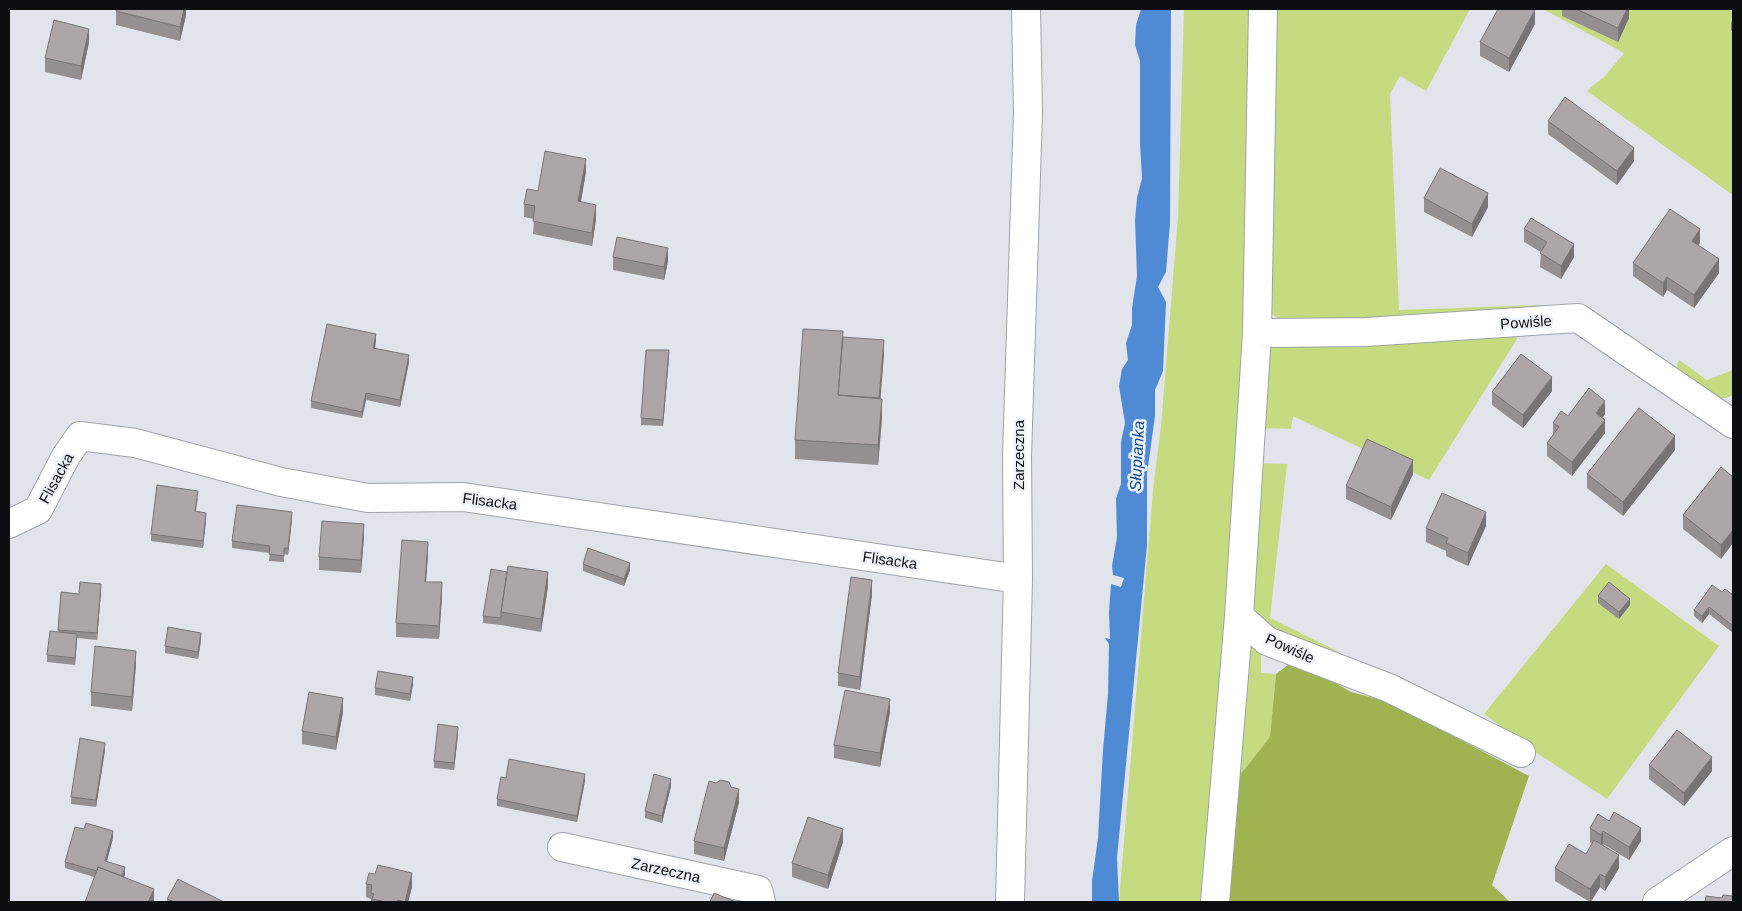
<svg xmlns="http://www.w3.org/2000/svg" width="1742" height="911" font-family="Arial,sans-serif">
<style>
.green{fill:#c6db80}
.forest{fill:#9fb450}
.water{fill:#4f8bd5}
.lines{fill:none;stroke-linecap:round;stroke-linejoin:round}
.minor-casing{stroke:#9fa3a7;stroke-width:30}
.minor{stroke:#fff;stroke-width:28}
.wall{fill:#948f90}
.shaded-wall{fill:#787476}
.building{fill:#aca6a8;stroke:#787476}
.labels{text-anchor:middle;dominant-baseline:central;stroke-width:5;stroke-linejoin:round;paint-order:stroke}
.street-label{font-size:15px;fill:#0d0e10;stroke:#eef2f7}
.water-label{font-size:16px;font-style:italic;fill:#0f4e91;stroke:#eef2f7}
</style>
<rect width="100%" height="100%" fill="#e1e4ea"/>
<path class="green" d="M1184,9h72l-6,325 -41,568h-90l34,-412 8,-64 17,-209z
M1271,9h199l-44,82 -26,-15 -10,18 9,216 144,-5 -18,9 -238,9 -13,-7 -9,-11z
M1543,9h190v186l-146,-104 19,-16 18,-22z
M1515,332l2,7 -88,141 -136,-64 -2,13 -32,-1 11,-87z
M1679,360l28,20 26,-10v25l-7,3h-11l-39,-28z
M1255,463l32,1 -17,154 69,34 -25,-2 -32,-11 -26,-25 -7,-29z
M1606,564l113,82 -112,153 -70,-46 -53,-39z
M1244,631l17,17v25l15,1 -6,63 -26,33 -14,13z"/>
<path class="forest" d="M1288,665h17l46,27 38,10 140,74 -37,109 18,17h-289l9,-119 14,-13 26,-33 6,-63z"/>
<path class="water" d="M1141,9h30l-1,214 -4,49 -8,15 8,15 -3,69 -8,19v26l-8,58v71l-30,313 2,44h-27v-21l6,-43 5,-88 5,-56 1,-50 -4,-6 5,1 -1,-27 2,-28 10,3 3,-9 -11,-3 -1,-9 5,-29 -1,-39 5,-14v-42l4,-19 -6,-37 3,-17 6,-9 -2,-17 6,-18v-17l5,-32 -2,-56 2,-22 5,-20 -2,-34v-83l-5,-16 1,-20z"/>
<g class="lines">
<g class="minor-casing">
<path id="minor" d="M1257,333l109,-1 212,-14 155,106
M9,524l29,-14 28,-54 14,-20 55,7 146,39 87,16 95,-1 555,82
M1239,616l28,25 122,47 132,65
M562,847l196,43 3,12
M1010,902l8,-323 -1,-123 11,-344 -2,-103
M1215,902l24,-286 18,-283 6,-324
M1657,902l76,-51"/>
</g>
<use href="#minor" class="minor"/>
</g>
<path class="wall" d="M186,9v6l-6,26 -64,-16v-14z
M1562,9h67v9l-11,24 -56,-26z
M1733,16v15h-2v-7z
M1535,24l-26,48 -29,-16v-14z
M89,42l-8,38 -36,-8v-14z
M1548,121l86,40 -17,24 -69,-51z
M586,172l-5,30 15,17 -4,27 -59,-12 1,-15 -10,-2v-13l14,-13z
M1424,198l64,9 -16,30 -48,-25z
M1524,229l50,28 -13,22 -21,-12 1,-15 -17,-10z
M1700,243l-2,2 21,28 -25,35 -27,-18 -4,7 -30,-21v-13z
M613,257l55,4 -4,19 -51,-10z
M843,337l41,17 -4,44 2,20 -4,47 -83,-6v-19z
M376,341l-1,7 34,14 -9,45 -34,-7 -4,18 -51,-10v-7z
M669,357l-6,69 -22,-1v-7z
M1552,391l-29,37 -31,-23v-13z
M1605,414l-3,4 3,15 -33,43 -25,-20v-13l6,-8v-12l15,-7z
M1675,450l-52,66 -36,-28v-14z
M1721,467v92l-38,-30v-14z
M1413,474l-22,46 -45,-21v-13z
M198,498l-2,13 10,9 -3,28 -52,-7v-7z
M292,519l-4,36 -4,-1v8l-15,-1 1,-8 -38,-5v-7z
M1486,526l-18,40 -22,-10v-5l-20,-9v-14z
M364,537l-3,36 -42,-3v-13z
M428,555l-2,27 16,14 -3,43 -43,-2v-14z
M583,564l47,6 -6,16 -41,-15z
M548,586l-7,46 -40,-7 -18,-2v-7z
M101,591l-4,49 -20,-2 -2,27 -28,-3v-7l11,-24 3,-39 18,2z
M1722,592l11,3v38l-24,-19 -7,9 -8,-7v-6z
M872,594l-12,96 -22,-4v-13z
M1598,596l32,9 -11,14 -21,-16z
M201,640l-3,19 -33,-6v-7z
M136,664l-4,47 -41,-5v-14z
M413,684l-3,17 -35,-6v-7z
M343,712l-7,38 -34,-6v-13z
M890,712l-10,55 -46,-9v-13z
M458,734l-4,36 -20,-2v-7z
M105,750l-9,57 -25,-3v-7z
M1649,765l63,6 -28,35 -35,-27z
M506,778l79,3 -8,41 -80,-16v-7z
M716,783l23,19 -15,59 -30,-7v-13z
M671,786l-9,37 -17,-5v-7z
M1598,814l43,27 -12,19 -26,-16 16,24 -14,23 -5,-4 -9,15h-1l-35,-21v-13l31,-14 6,-11 -2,-1v-14z
M84,829l29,9 -6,23 18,13 -1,3 30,25 -60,-25 -29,-9v-6z
M843,842l-15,47 -36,-12v-14z
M366,884l46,3 -4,15h-37v-3l-5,-2z
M167,899l57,3h-57z"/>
<path class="shaded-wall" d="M184,9h2v6l-6,26v-14z
M1627,9h2v9l-11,24v-14z
M1535,10v14l-26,48v-14z
M89,29v13l-8,38v-14z
M1634,148v13l-17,24v-14z
M586,159v13l-8,43v-14z
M1488,193v14l-16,30v-13z
M596,205v14l-4,27v-13z
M1700,229v14l-8,11v-13z
M1574,244v13l-13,22v-13z
M668,248v13l-4,19v-13z
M1719,259v14l-25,35v-13z
M1667,277v13l-4,7v-14z
M376,334v7l-3,14v-7z
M884,340v14l-5,64v-14z
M669,350v7l-6,69v-6z
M409,355v7l-9,45v-7z
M1552,377v14l-29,37v-13z
M366,393v7l-4,18v-6z
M882,399v19l-4,47v-20z
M1605,401v13l-9,12v-13z
M1605,420v13l-33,43v-14z
M1675,436v14l-52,66v-14z
M1413,460v14l-22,46v-13z
M292,512v7l-4,36v-7z
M1486,512v14l-18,40v-13z
M206,513v7l-3,28v-7z
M364,524v13l-3,36v-13z
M1733,530v13l-12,16v-14z
M428,542v13l-3,40v-13z
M630,563v7l-6,16v-7z
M548,572v14l-7,46v-13z
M872,580v14l-12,96v-13z
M442,582v14l-3,43v-13z
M101,584v7l-4,49v-7z
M1630,599v6l-11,14v-7z
M1709,607v7l-7,9v-7z
M201,633v7l-3,19v-7z
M77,634v6l-2,25v-7z
M136,651v13l-4,47v-14z
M413,677v7l-3,17v-7z
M343,698v14l-7,38v-13z
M890,699v13l-10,55v-14z
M458,727v7l-4,36v-7z
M105,743v7l-9,57v-7z
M1712,757v14l-28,35v-13z
M585,774v7l-8,41v-6z
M671,779v7l-9,37v-7z
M739,789v13l-15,59v-13z
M1641,828v13l-12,19v-13z
M843,829v13l-15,47v-14z
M113,831v7l-8,30v-7z
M1603,831v13l-2,4v-13z
M1619,855v13l-14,23v-14z
M125,867v7l-3,12v-7z
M412,873v14l-4,15h-3z
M1600,874v13l-10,15v-13z
M154,889v13h-6z"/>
<path class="building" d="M117,9h67l-4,18 -64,-16z
M1498,9h34l3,1 -26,48 -29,-16z
M1576,9h51l-9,19z
M54,20l35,9 -8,37 -36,-8z
M1565,97l69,51 -17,23 -69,-50z
M545,151l41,8 -8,42 18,4 -4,28 -59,-12 2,-15 -11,-2 3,-15 11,2z
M1440,168l48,25 -16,31 -48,-26z
M1670,209l30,20 -8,12 27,18 -25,36 -27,-18 -4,6 -30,-20z
M1531,218l43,26 -13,22 -21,-13 7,-11 -23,-13z
M617,237l51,11 -4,19 -51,-10z
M327,324l49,10 -3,14 36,7 -9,45 -34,-7 -4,19 -51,-11z
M803,329l40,2 -5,64 44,4 -4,46 -83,-5z
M843,337l41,3 -5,58 -41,-3z
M646,350h23l-6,70 -22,-2z
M1521,354l31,23 -29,38 -31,-23z
M1589,388l16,13 -9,12 9,7 -33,42 -25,-19 12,-16 -6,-4 8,-12 7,5z
M1639,408l36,28 -52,66 -36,-28z
M1367,439l46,21 -22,47 -45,-21z
M1721,467l12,10v53l-12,15 -38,-30z
M157,485l41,6 -3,20 11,2 -3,28 -52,-7z
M1442,493l44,19 -18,41 -22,-10 2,-5 -22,-10z
M237,505l55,7 -4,36h-4v8l-15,-2 1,-8 -38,-5z
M322,521l42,3 -3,36 -42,-3z
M402,540l26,2 -3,40h17l-3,44 -43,-3z
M588,548l42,15 -6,16 -41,-15z
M508,566l40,6 -7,47 -40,-7z
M491,569l16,3 -6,40v6l-18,-2z
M851,577l21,3 -12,97 -22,-4z
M80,582l21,2 -4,49 -39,-3 3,-38 18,2z
M1609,582l21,17 -11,13 -21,-16z
M1712,585l10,7 3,-3 8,6v31l-24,-19 -7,9 -8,-6z
M168,627l33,6 -3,19 -33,-6z
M50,631l27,3 -2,24 -28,-3z
M95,646l41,5 -4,46 -41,-5z
M378,671l35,6 -3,17 -35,-6z
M845,690l45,9 -10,54 -46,-8z
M309,692l34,6 -7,39 -34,-6z
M438,724l20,3 -4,36 -20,-2z
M1677,730l35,27 -28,36 -35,-28z
M80,738l25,5 -9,57 -25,-3z
M509,759l76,15 -8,42 -80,-17 4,-22 5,1z
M654,774l17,5 -9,37 -17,-5z
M721,780l8,2 2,5 8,2 -15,59 -30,-7 15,-60 7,2z
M1614,812l27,16 -12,19 -26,-16 -2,4 -11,-7 8,-14 11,7z
M808,817l35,12 -15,46 -36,-12z
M86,823l27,8 -8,30 20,6 -3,9 -24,-9 -1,4 -32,-9 10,-35 9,2z
M1594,840l25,15 -14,22 -5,-3 -10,15 -35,-21 14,-24 17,10z
M378,865l34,8 -7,29 -7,-2 -1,2h-11l-14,-3 2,-5 -3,-1 1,-8 -6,-1 3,-11 6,1z
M98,867l56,22 -6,13h-63z
M178,879l46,23h-50l-7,-3z
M714,893l22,9h-26z
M1723,895l10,1v6h-28l1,-6 16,2z"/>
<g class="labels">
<g class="street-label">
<text transform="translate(1526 322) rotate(-4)">Powiśle</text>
<text transform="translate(1018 455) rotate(-90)">Zarzeczna</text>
<text transform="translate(56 478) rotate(-61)">Flisacka</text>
<text transform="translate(490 501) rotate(7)">Flisacka</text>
<text transform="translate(890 560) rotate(8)">Flisacka</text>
<text transform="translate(1290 648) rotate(24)">Powiśle</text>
<text transform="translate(666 870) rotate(12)">Zarzeczna</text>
</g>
<g class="water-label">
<text transform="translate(1137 456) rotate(-87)">Słupianka</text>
</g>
</g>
<rect width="1742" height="911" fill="none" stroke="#0d0e10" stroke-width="20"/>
</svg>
